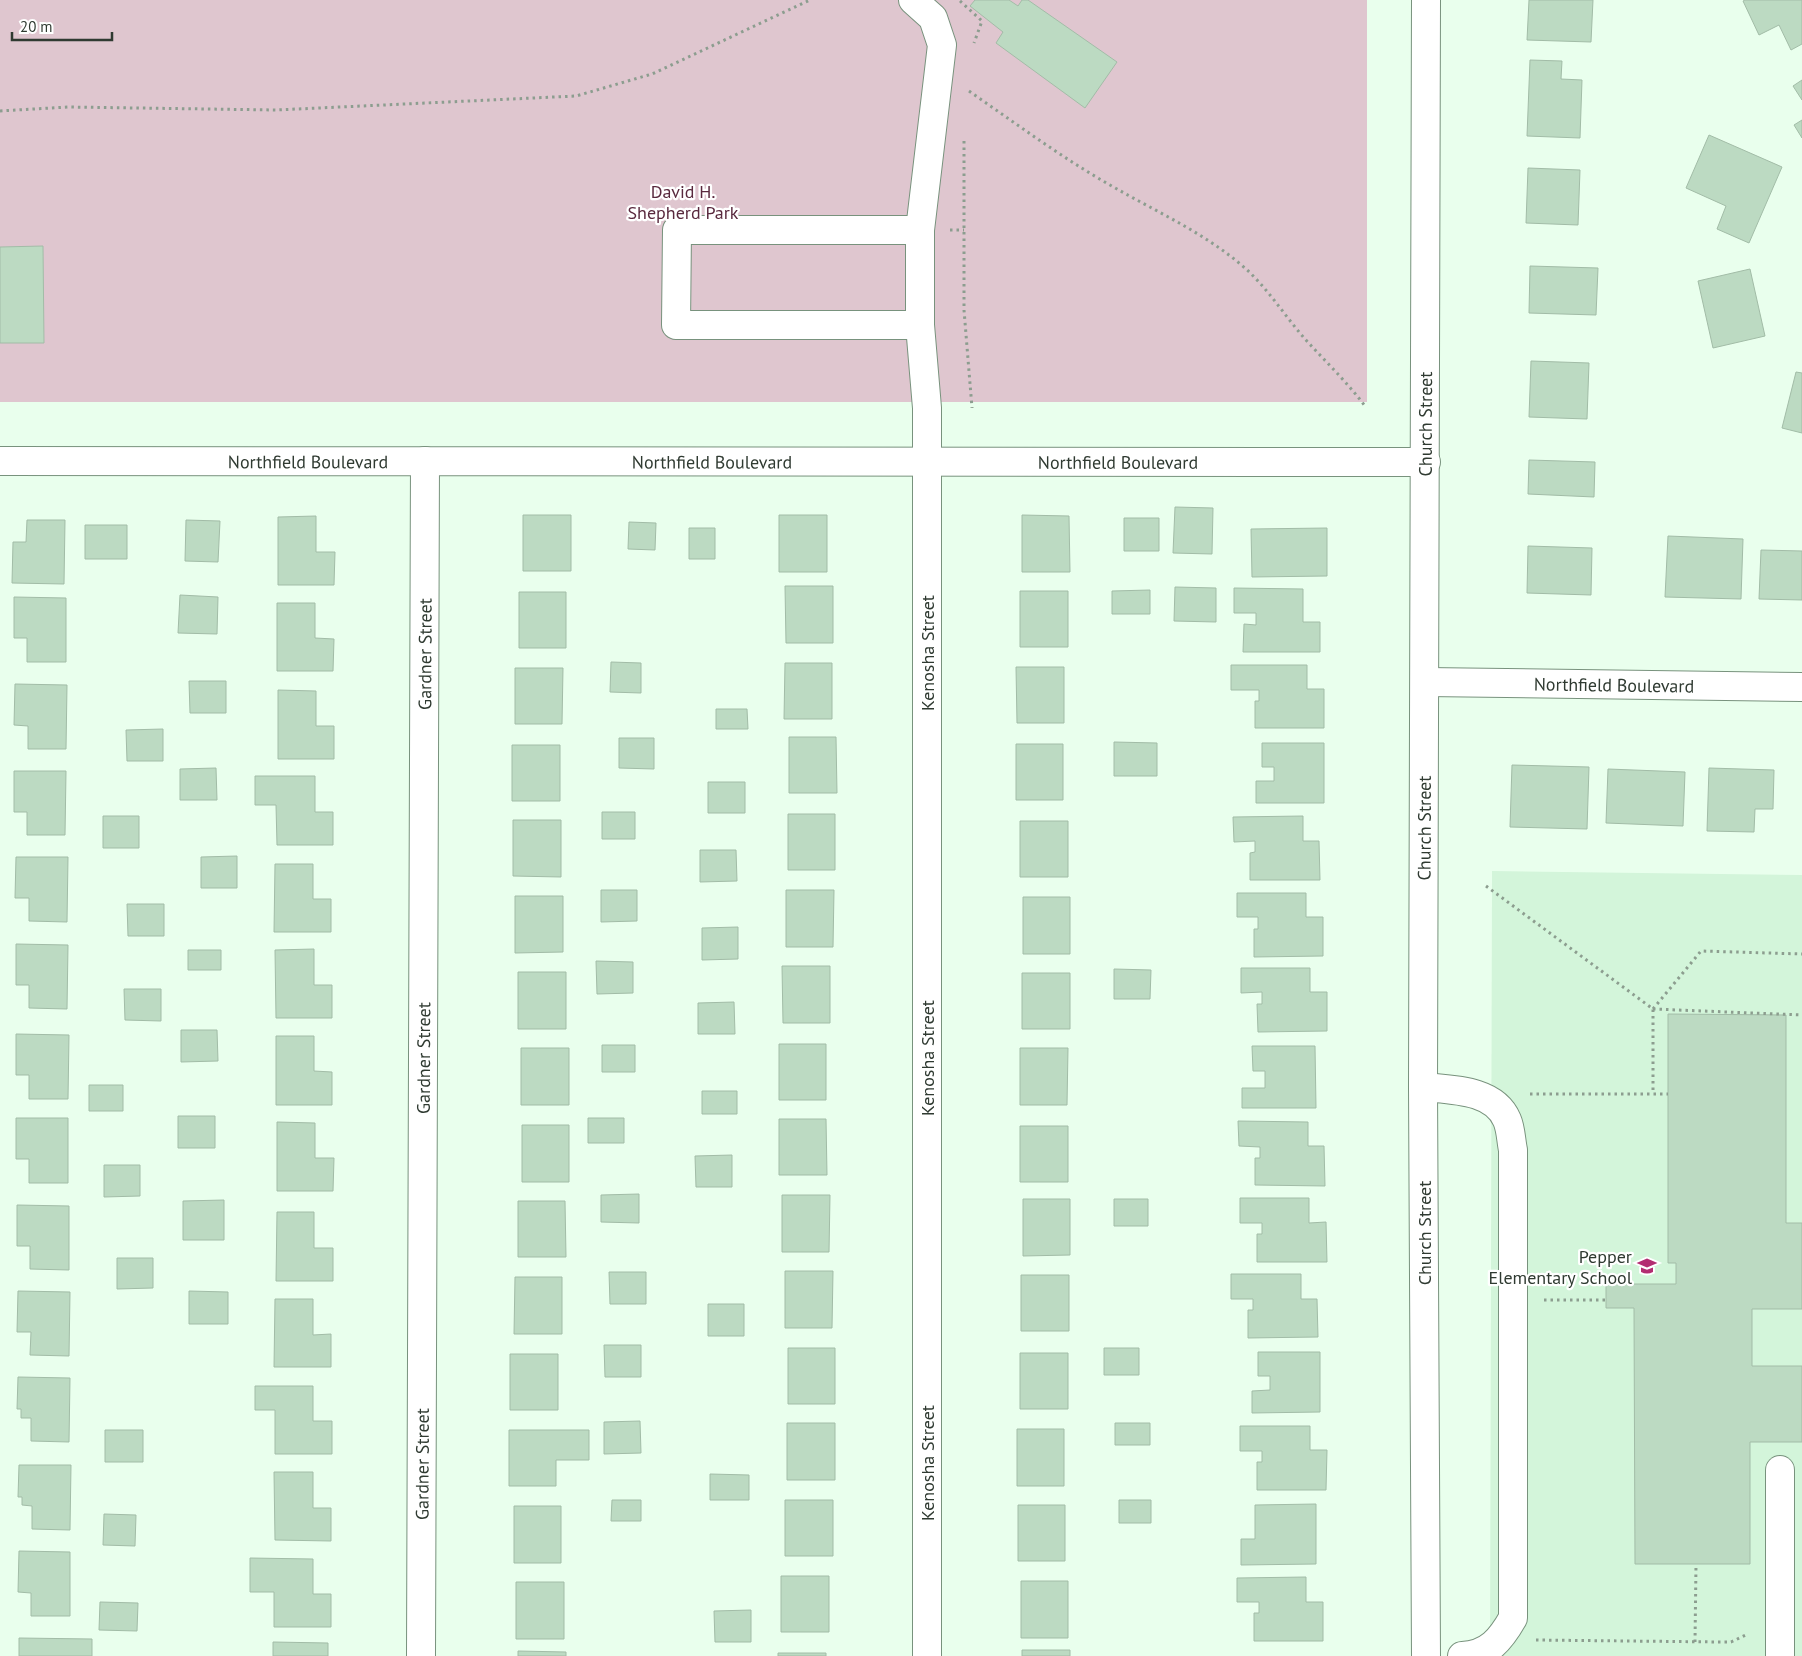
<svg xmlns="http://www.w3.org/2000/svg" width="1802" height="1656" font-family="'PT Sans',sans-serif">
<style>
.built{fill:#d3f5da}
.green{fill:#dfc6cf}
.building{fill:#bcdac2;stroke:#a2bca7}
.lines{fill:none;stroke-linecap:round;stroke-linejoin:round}
.minor-casing{stroke:#78927d;stroke-width:30}
.path{stroke:#8c9d8f;stroke-width:3;stroke-dasharray:2.5 4;stroke-linecap:butt}
.minor{stroke:#fff;stroke-width:28}
.labels{text-anchor:middle;dominant-baseline:central;stroke-width:4.5;stroke-linejoin:round;paint-order:stroke}
.park-label{font-size:18px;fill:#59293e;stroke:#fff}
.street-label{font-size:18px;fill:#2f3a31;stroke:#fff}
.poi-label{font-size:18px;fill:#2f3a31;stroke:#fff;text-anchor:end}
</style>
<rect width="100%" height="100%" fill="#e9ffed"/>
<path class="built" d="M1492,871l310,4v781h-312z"/>
<path class="green" d="M0,0h1367v402h-1367z"/>
<path class="building" d="M975,0h34l9,6 4,-6h6l89,62 -32,46 -89,-65 7,-11 -33,-26z
M1529,0h64l-2,42 -64,-2z
M1745,0h57v44l-11,6 -12,-25 -20,10 -16,-34z
M1530,60l32,1 -1,18 21,1 -2,58 -53,-2z
M1802,80v20l-9,-14z
M1802,120v18l-8,-13z
M1709,135l73,32 -33,76 -32,-14 9,-23 -40,-18z
M1528,168l52,2 -2,55 -52,-2z
M43,246l1,97h-44v-96z
M1530,266l68,2 -2,47 -67,-2z
M1750,269l15,67 -52,12 -15,-67z
M1531,361l58,2 -2,56 -58,-2z
M1796,372l6,1v60l-20,-5z
M1529,460l66,2 -1,35 -66,-3z
M1175,507l38,1 -1,46 -39,-1z
M523,515h48v56h-48z
M779,515h48v57h-48z
M1022,515l47,1 1,56h-48z
M316,516v36h19l-1,33h-56v-68z
M1124,518h35v33h-35z
M27,520h38l-1,64 -52,-1 1,-41h13z
M186,520l34,1 -2,41 -33,-1z
M629,522l27,1 -1,27 -27,-1z
M85,525h42v34h-42z
M689,528h26v31h-26z
M1327,528v48l-75,1 -1,-48z
M1668,536l75,3 -2,60 -76,-2z
M1528,546l64,2 -1,47 -64,-2z
M1761,550l41,1v49l-43,-1z
M785,586h48v57h-47z
M1175,587l41,1v34l-42,-1z
M1234,588l69,1v33h17v30h-77l1,-28 12,1v-12h-22z
M1150,590v24h-38v-23z
M1020,591h48v56h-48z
M519,592h47v56h-47z
M180,595l38,2 -1,37 -39,-1z
M14,597l52,1v64h-39v-24h-13z
M277,603h38v35l19,1 -1,32h-56z
M611,662l30,1v30l-31,-1z
M785,663h47v56h-48z
M1231,665h76v24h17v39h-69v-27h4v-11h-28z
M1016,667h48v56h-47z
M515,668h48l-1,56h-47z
M189,681h37v32h-36z
M15,684l52,1 -1,64h-38v-23l-14,-1z
M278,690l38,1v35h18v33h-56z
M716,709h31l1,20h-32z
M163,729v32h-36l-1,-31z
M789,737h47l1,56h-48z
M619,738h35v31l-35,-1z
M1114,742l43,1v33h-43z
M1262,743h62v60h-68v-22h18v-14h-12z
M1016,744h47v56h-47z
M512,745h48v56h-48z
M1512,765l77,2 -2,62 -77,-2z
M216,768l1,32h-37v-31z
M1709,768l65,2 -1,39h-18l-1,23 -47,-1z
M1608,769l77,3 -2,54 -77,-3z
M14,771h52l-1,64h-38v-23h-13z
M255,776h60v36h18v33h-56l-1,-40h-21z
M708,782h37v31h-37z
M602,812h33v27h-33z
M788,814h47v56h-47z
M103,816h36v32h-36z
M1303,816v25h16l1,39h-70v-27l5,-1v-11l-21,1 -1,-25z
M513,820h48v57l-48,-1z
M1020,821h48v56h-48z
M700,850h36l1,31 -37,1z
M237,856v32h-36v-31z
M16,857h52l-1,65 -38,-1v-23h-14z
M275,864h38v35h18v33h-57z
M601,890h36v31l-36,1z
M786,890h48l-1,57h-47z
M1237,893h69v24h17v39l-69,1v-28h4v-12h-21z
M515,896h48v56l-48,1z
M1023,897h47v57h-47z
M127,904h37v32h-36z
M738,927v32l-36,1v-32z
M16,944l52,1 -1,64 -38,-1v-23h-13z
M314,949v36h18v33h-56l-1,-68z
M188,950h33v20h-33z
M596,961l37,1v31l-36,1z
M782,966h48v57h-47z
M1241,968h69v24h17v39l-69,1 -1,-28h5v-12l-21,1z
M1114,969l37,1 -1,29h-36z
M518,972h48v57h-48z
M1022,973h48v56h-48z
M124,989h37v32l-36,-1z
M734,1002l1,32h-37v-31z
M1668,1014l118,1v208h16v86h-50v57h50v76h-52v122h-115l-1,-256h-28v-24h70v-21h-8z
M181,1030h36l1,31 -37,1z
M16,1034l53,1 -1,64h-39v-24h-13z
M276,1036h38v35l18,1v33h-56z
M779,1044h47v56h-47z
M602,1045h33v27h-33z
M1252,1046h63l1,62h-74v-20h23v-17h-12z
M521,1048h48v57h-48z
M1020,1048h48l-1,57h-47z
M89,1085h34v26h-34z
M702,1091h35v23h-35z
M178,1116h37v32h-37z
M16,1118h52v65h-39v-24h-13z
M588,1118h36v25h-36z
M779,1119h47l1,56h-48z
M1238,1121l70,1v24h16l1,40 -70,-1v-27h5v-11l-21,-1z
M277,1122l38,1v35h19l-1,33h-56z
M522,1125h47v57h-47z
M1020,1126h48v56h-48z
M732,1155v32h-36l-1,-31z
M104,1165h36v31l-36,1z
M639,1194v29l-38,-1v-27z
M782,1195h48l-1,57h-47z
M1240,1198h69v25l17,-1 1,40h-70v-28h5v-11h-22z
M1023,1199h47v56l-47,1z
M1114,1199h34v27h-34z
M224,1200v40h-41v-39z
M518,1201h47l1,56h-48z
M17,1205l52,1v64l-39,-1v-23h-13z
M277,1212h37v36h19v33h-57z
M117,1258h36v30l-36,1z
M785,1271h48l-1,57h-47z
M609,1272h37v32h-36z
M1231,1274h70v25h16l1,38 -70,1v-28h5v-11h-22z
M1021,1275h48v56h-48z
M515,1277h47v57h-48z
M18,1291l52,1 -1,64 -39,-1 1,-23h-14z
M189,1291l39,1v32h-39z
M275,1299h38v36l18,-1v33h-57z
M708,1304h36v32h-36z
M604,1345h37v32h-36z
M788,1348h47v56h-47z
M1104,1348h35v27h-35z
M1258,1352h62v60l-68,1v-22l18,-1v-14h-12z
M1020,1353h48v56h-48z
M510,1354h48v56h-48z
M18,1377l52,1 -1,64 -38,-1v-23h-10v-9h-4z
M255,1386h58v35h19v33h-57v-44h-20z
M640,1421l1,32 -37,1v-32z
M787,1423h48v57h-48z
M1115,1423h35v22h-35z
M1240,1426h70v24h17l-1,40h-69v-28h5v-11h-22z
M1017,1429h47v57h-47z
M105,1430h38v32h-38z
M509,1430h80v30h-33v26h-47z
M19,1465h52l-1,65 -38,-1v-23l-10,-1v-8h-4z
M274,1472h39v36h18v33l-56,-1z
M710,1474l39,1v25h-39z
M612,1500h29v21h-30z
M785,1500h48v56h-48z
M1119,1500h32v23h-32z
M1316,1504v60l-75,1v-26h14v-34z
M1018,1505h47v56h-47z
M514,1506h47v57h-47z
M104,1514l32,1 -1,31 -32,-1z
M19,1551l51,1v64h-39v-23l-13,-1z
M250,1558l63,1v35h18v33h-57v-35h-24z
M781,1576h48v56h-48z
M1306,1577v25h17v39h-69v-28h5v-11h-22v-24z
M1021,1581h47v57h-47z
M516,1582h48v57h-48z
M100,1602l38,1 -1,28 -38,-1z
M751,1610v32h-36l-1,-31z
M19,1638l73,1v17h-73z
M273,1642l55,1v13h-55z
M1022,1650h48v6h-48z
M518,1651l48,1v4h-48z
M778,1653h48v3h-48z"/>
<g class="lines">
<g class="minor-casing">
<g id="minor">
<path d="M913,0l20,18 9,27 -22,185"/>
<path d="M920,325v-95h-243l-1,95h244l7,83v1248"/>
<path id="s1" d="M0,461l1426,1"/>
<path id="s2" d="M1426,682l376,5"/>
<path d="M1423,1087c28,3 71,2 84,33 4,9 4,21 6,30v468c-12,21 -24,37 -51,38"/>
<path d="M1780,1470v186"/>
<path id="s3" d="M421,1656l4,-1195"/>
<path id="s4" d="M1426,1656l-3,-569 3,-1087"/>
</g>
</g>
<path class="path" d="M960,1l22,20 -8,22
M969,91c49,34 96,69 148,98 44,25 91,46 129,80 22,20 39,47 59,70 20,22 42,43 60,67
M0,111l68,-4 208,3 300,-14 76,-22 158,-74
M964,141v169l8,98
M950,230h14
M1486,886l167,123v85
M1653,1009l48,-58 101,3
M1653,1009l149,6
M1530,1094h138
M1544,1300h62
M1536,1640l184,2h11l17,-8
M1695,1642l1,-78"/>
<use href="#minor" class="minor"/>
</g>
<defs>
<g id="school-bare" transform="scale(1.5)"><path d="M0-5L7-2L0 1L-7-2ZM-4 1L0 2.5L4 1V4Q0 6-4 4Z" fill="#b32d71" stroke="#fff" stroke-width="2.5" paint-order="stroke"/></g>
</defs>
<g fill-rule="evenodd">
<use href="#school-bare" x="1647" y="1266"/>
</g>
<g class="labels">
<g class="park-label">
<text x="683" y="191">David H.<tspan x="683" dy="21">Shepherd Park</tspan></text>
</g>
<g class="street-label">
<text stroke="none"><textPath href="#s4" startOffset="1232">Church Street</textPath></text>
<text stroke="none"><textPath href="#s1" startOffset="712">Northfield Boulevard</textPath></text>
<text stroke="none"><textPath href="#s1" startOffset="308">Northfield Boulevard</textPath></text>
<text stroke="none"><textPath href="#s1" startOffset="1118">Northfield Boulevard</textPath></text>
<text stroke="none"><textPath href="#s3" startOffset="1002">Gardner Street</textPath></text>
<text transform="translate(927 653) rotate(-90)">Kenosha Street</text>
<text stroke="none"><textPath href="#s2" startOffset="188">Northfield Boulevard</textPath></text>
<text stroke="none"><textPath href="#s4" startOffset="828">Church Street</textPath></text>
<text stroke="none"><textPath href="#s3" startOffset="598">Gardner Street</textPath></text>
<text transform="translate(927 1058) rotate(-90)">Kenosha Street</text>
<text transform="translate(1424 1233) rotate(-90)">Church Street</text>
<text stroke="none"><textPath href="#s3" startOffset="192">Gardner Street</textPath></text>
<text transform="translate(927 1463) rotate(-90)">Kenosha Street</text>
</g>
<g class="poi-label">
<text x="1632" y="1256">Pepper<tspan x="1632" dy="21">Elementary School</tspan></text>
</g>
</g>
<path d="M12 32v8h100v-8" fill="none" stroke="#2f3a31" stroke-width="2.5"/>
<text x="20" y="32" font-size="15" fill="#2f3a31" stroke="#ffffff" stroke-width="4" paint-order="stroke">20 m</text>
</svg>
